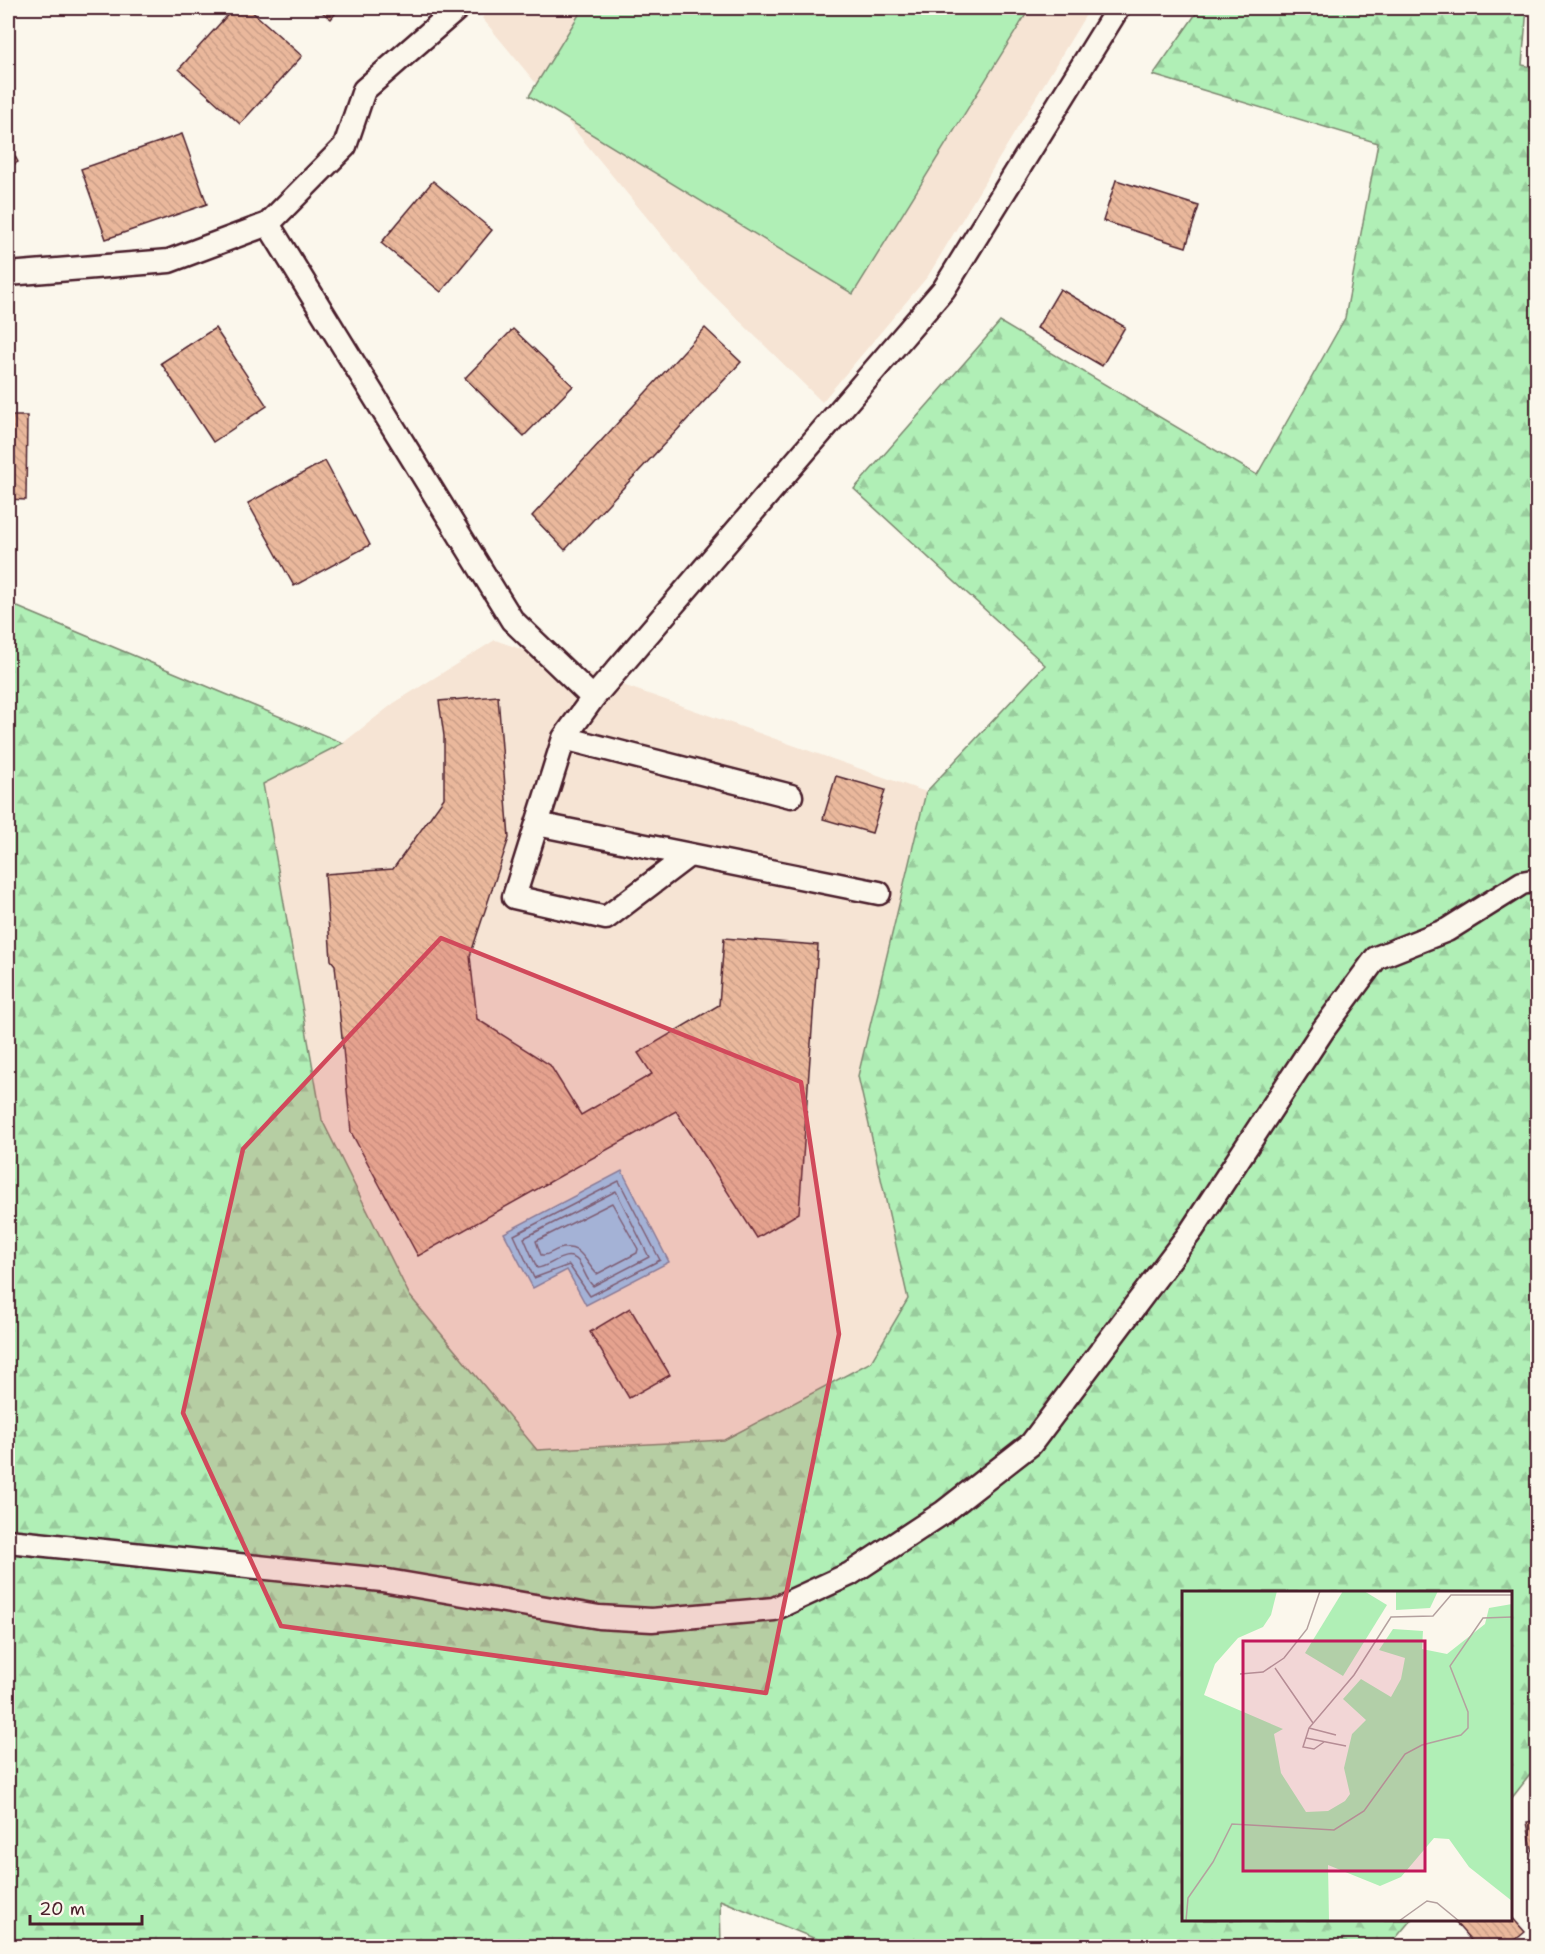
<svg xmlns="http://www.w3.org/2000/svg" width="1545" height="1954" font-family="'Shantell Sans',sans-serif">
<style>
.built{fill:#f6e4d4}
.green{fill:#b0efb6;stroke:#7d8770;stroke-width:1.5}
.forest{fill:url(#forest-firs);stroke:#7d8770;stroke-width:1.5}
.water{fill:#99ccf6;stroke:#7987a5;stroke-width:1.5}
.lines{fill:none;stroke-linecap:round;stroke-linejoin:round}
.shore{stroke:#6a647c;stroke-width:1.5}
.building{fill:url(#building-back-hatch);stroke:#4a1f2b;stroke-width:1.5}
.lane-casing{stroke:#4a1f2b;stroke-width:27}
.lane{stroke:#fbf7ec;stroke-width:22}
.marked{fill:#d1495b;fill-opacity:0.2;stroke:#d1495b;stroke-width:4.5;stroke-linejoin:round}
.inset-road{fill:none;stroke:#b4a19f;stroke-width:1.5}
.view{fill:#c2185b;fill-opacity:0.15;stroke:#c2185b;stroke-width:3}
.inset-edge{fill:none;stroke:#4a1f2b;stroke-width:3}
</style>
<defs>
<pattern id="forest-firs" width="22" height="20" patternUnits="userSpaceOnUse" patternTransform="scale(1.5)"><rect width="22" height="20" fill="#b0efb6"/><path d="M5 1l3.5 6h-7zM16 11l3.5 6h-7z" fill="#99cc9d"/></pattern>
<pattern id="building-back-hatch" width="6" height="6" patternUnits="userSpaceOnUse" patternTransform="scale(1.5)"><rect width="6" height="6" fill="#eab89c"/><path d="M-1 5l2 2M0 0l6 6M5-1l2 2" fill="none" stroke="#ca9e87"/></pattern>
</defs>
<rect width="100%" height="100%" fill="#fbf7ec"/>
<filter id="ink" filterUnits="userSpaceOnUse"><feTurbulence type="fractalNoise" baseFrequency=".0167" numOctaves="2"/><feDisplacementMap in="SourceGraphic" scale="12" xChannelSelector="R" yChannelSelector="G"/><feConvolveMatrix kernelMatrix="1 2 1 2 8 2 1 2 1" color-interpolation-filters="sRGB"/></filter>
<g filter="url(#ink)">
<path class="built" d="M491,8h599l-162,268 -106,126 -121,-119 -219,-265z
M495,640l431,152 -68,284 50,223 -37,63 -149,78 -185,10 -125,-151 -90,-179 -59,-336 80,-41 51,-40z"/>
<path class="green" d="M583,8h447l-177,286 -324,-198z"/>
<path class="forest" d="M1200,8h327l-5,57 16,3 -1,1698 -26,33 -1,-207h-326v328h227l-22,26h-556l-113,-46 1,46h-713v-1343l335,140 -80,41 59,336 88,176 127,154 187,-10 147,-78 37,-63 -50,-223 68,-284 119,-127 -191,-176 146,-167 257,153 88,-157 33,-175 -225,-68z"/>
<path class="water" d="M622,1171l47,91 -83,43 -19,-35 -34,18 -29,-55z"/>
<g class="lines">
<path class="shore" d="M619,1181l41,79 -70,36 -21,-31 -35,13 -20,-43z
M616,1191l33,66 -56,29c-7,-6 -9,-17 -15,-25 -13,-13 -28,7 -41,7l-13,-30z
M612,1203l26,46 -1,4 -40,21c-12,-11 -16,-32 -38,-25 -7,2 -11,7 -18,6l-5,-14z"/>
</g>
<path class="building" d="M234,8h14l54,48 -62,68 -61,-55z
M317,8h23l-9,11z
M182,134l25,70 -101,35 -25,-70z
M8,143l10,19 -10,6z
M1116,180l83,26 -13,41 -83,-26z
M433,181l59,49 -51,62 -60,-49z
M1060,289l65,38 -23,39 -65,-38z
M215,328l52,78 -54,36 -52,-79z
M705,328l36,34 -176,188 -33,-34z
M513,329l60,57 -49,50 -59,-58z
M8,416h19l-1,84 -18,-1z
M325,461l45,84 -76,41 -46,-83z
M498,696l11,142 -39,118 7,63 73,46 31,50 71,-41 -14,-21 81,-48 5,-67 94,7 -19,268 -42,25 -81,-127 -258,145 -67,-124 -16,-167 -4,-5 -6,-86 68,-5 51,-71v-62l-5,-35z
M836,776l49,14 -13,43 -49,-14z
M630,1308l40,67 -41,23 -39,-66z
M1538,1820v61l-11,-59z
M1510,1915l15,17 -17,14h-32l-22,-25 56,-1z"/>
<g class="lines">
<g class="lane-casing">
<path id="lane" d="M268,224l244,396 81,78
M8,274l161,-13 99,-37 77,-78 19,-56 94,-82
M564,738l227,58
M537,824l342,69
M689,855l-83,63 -92,-21 50,-159 29,-40 351,-409 174,-281
M8,1541l374,39 217,37 53,3 122,-11 76,-35 94,-62 87,-68 161,-214 131,-200 53,-72 71,-28 75,-47 16,-3"/>
</g>
<use href="#lane" class="lane"/>
</g>
</g>
<path class="marked" d="M441,938l360,144 38,252 -73,359 -485,-67 -98,-213 60,-264z"/>
<g transform="translate(1182 1591)">
<rect width="330" height="330" fill="#fbf7ec"/>
<path d="M161,0h21l23,14 -44,71 -38,-23z" fill="#b0efb6"/>
<path d="M0,0h95l-6,24 -8,12 -25,11 -23,26 -11,31 79,34 -9,5 7,39 25,39 22,-1 17,-10 5,-7 -6,-26 8,-34 14,-14 -23,-21 18,-20 30,18 10,-18 4,-21 -26,-8 14,-21 30,2 -1,18 25,5 38,-30 4,-16 23,-4v297l-43,-34 -20,-28 -15,-1 -33,39 -21,9 -52,-21 1,56h-147z" fill="#b0efb6"/>
<path d="M214,0h42l-8,17 -34,2z" fill="#b0efb6"/>
<path class="inset-road" d="M93,77l38,55M58,83l23,-2 21,-14 23,-29 13,-38M127,137l27,7M124,147l40,8M142,151l-10,7 -11,-2 6,-19 45,-53 37,-58 42,-1 18,-21h61M4,330l2,-23 25,-36 19,-38 102,6 30,-19 41,-57 17,-9 39,-10 7,-7v-16l-18,-46 33,-48 29,-1M217,330l28,-20 10,2 22,18"/>
<path class="view" d="M61,50h182v230h-182z"/>
<rect width="330" height="330" class="inset-edge"/>
</g>
<rect width="1545" height="1954" fill="none" stroke="#fbf7ec" stroke-width="30"/>
<rect x="15" y="15" width="1515" height="1924" fill="none" stroke="#4a1f2b" stroke-width="2" filter="url(#ink)"/>
<path d="M30 1915v9h112v-9" fill="none" stroke="#4a1f2b" stroke-width="3"/>
<text x="39" y="1915" font-size="18" fill="#4a1f2b" stroke="#fbf7ec" stroke-width="4.5" paint-order="stroke">20 m</text>
</svg>
